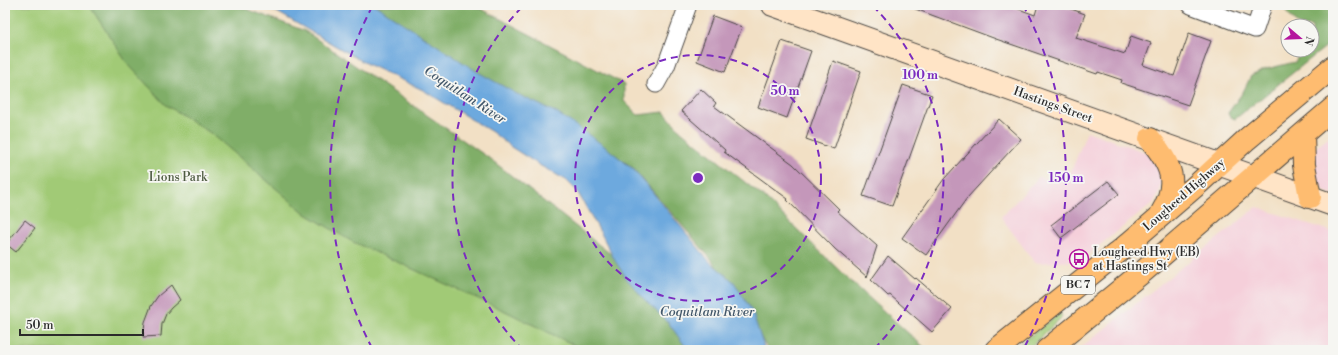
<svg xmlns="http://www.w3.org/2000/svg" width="1338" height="355" font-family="'Libre Bodoni',serif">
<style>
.built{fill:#f5cfda}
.green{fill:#a1ca76;stroke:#667a50}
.forest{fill:#80ae67;stroke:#566c49}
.water{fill:#6da9de;stroke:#4c6a84}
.building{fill:#c497ba}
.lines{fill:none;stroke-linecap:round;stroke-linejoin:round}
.street-casing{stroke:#494642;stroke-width:19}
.secondary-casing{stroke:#494642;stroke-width:24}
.primary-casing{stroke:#494642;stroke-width:24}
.street{stroke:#fff;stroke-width:17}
.secondary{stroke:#ffe4c6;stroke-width:22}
.primary{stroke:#febc70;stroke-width:22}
.ring{fill:none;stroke:#7b2cbf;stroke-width:2;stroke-dasharray:7 5}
.labels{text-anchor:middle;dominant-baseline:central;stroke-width:3.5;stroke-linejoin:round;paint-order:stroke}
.shield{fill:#f6f6f2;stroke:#686867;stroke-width:1}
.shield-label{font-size:11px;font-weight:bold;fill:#2b2b2b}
.street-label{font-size:12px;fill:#2b2b2b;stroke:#f6f6f2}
.park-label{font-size:12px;fill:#4e5b42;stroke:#f6f6f2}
.poi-label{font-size:12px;fill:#2b2b2b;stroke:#f6f6f2;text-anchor:start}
.water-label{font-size:13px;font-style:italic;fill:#42576a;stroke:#f6f6f2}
.centre{fill:#7b2cbf;stroke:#f6f6f2;stroke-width:2}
.ring-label{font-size:12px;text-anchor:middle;font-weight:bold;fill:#7b2cbf;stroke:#f6f6f2;stroke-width:3.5;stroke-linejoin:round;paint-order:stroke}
</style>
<rect width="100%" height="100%" fill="#f6f6f2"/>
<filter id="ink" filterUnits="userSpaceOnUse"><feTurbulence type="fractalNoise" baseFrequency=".025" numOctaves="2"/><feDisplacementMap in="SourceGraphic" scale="8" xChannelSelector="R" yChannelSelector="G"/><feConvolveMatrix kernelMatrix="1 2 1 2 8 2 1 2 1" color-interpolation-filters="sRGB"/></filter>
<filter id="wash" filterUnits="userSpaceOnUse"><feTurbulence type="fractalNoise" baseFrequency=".012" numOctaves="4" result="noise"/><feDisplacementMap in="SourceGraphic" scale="16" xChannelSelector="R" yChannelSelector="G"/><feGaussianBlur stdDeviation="0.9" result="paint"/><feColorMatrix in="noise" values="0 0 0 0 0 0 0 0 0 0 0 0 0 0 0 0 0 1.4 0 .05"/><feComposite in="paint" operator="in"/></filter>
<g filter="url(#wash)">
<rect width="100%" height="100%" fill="#f2e0c5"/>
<path class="built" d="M1087,131l60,22 15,20 -2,17 -6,12 -4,4 -30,23 -40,32 -45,2 -34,-46 38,-40 28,5z
M1333,134v60l-7,-2 -13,-16 1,-27z
M1257,207l76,25v118h-255z"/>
<path class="green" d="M5,5h222l455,345h-677z
M1060,313l2,4 -35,33h-15z"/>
<path class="forest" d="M89,5h147l69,26 184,127 133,105 81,87h-119l-81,-40 -152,-69 -45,-27 -94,-80 -46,-29 -39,-42z
M363,5h111l150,79v17l14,14 26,-3 17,19 85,68 78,76 83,75h-159l-28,-49 -29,-42 -79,-92 -74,-51 -86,-38z
M1285,5h48v36l-98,78 -4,-2 -3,-4 15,-21 8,-16 15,-7 29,-7 6,-12h11v-24h-13l-14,-15z"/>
<path class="water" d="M253,5h122l101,66 41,23 38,18 17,11 35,25 26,21 17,20 60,73 24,20 18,29 13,39h-77l-21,-29 -21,-20 -19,-22 -12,-18 -12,-24 -26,-46 -11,-11 -25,-14 -30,-19 -19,-15 -69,-42 -56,-26 -90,-52z"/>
<g id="blocks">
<path class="building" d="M910,5h98l27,10 3,-10h22l25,9 -9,24 49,16 6,-18 20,7 -8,22 31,11 15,-43 22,8 -23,64 -67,-22 1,-3 -24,-8 -1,2 -101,-35 -86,-32z
M713,16l29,11 -17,45 -28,-11z
M782,41l29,10 -24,67 -29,-11z
M833,61l28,10 -27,78 -28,-10z
M903,85l29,10 -40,111 -29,-10z
M701,89l15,14 -2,3 79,58 46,45 -2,2 40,35 -10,31 -32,-28 -48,-49 1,-1 -64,-47 1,-2 -44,-39z
M999,119l22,20 -54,59 -41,57 -24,-17 42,-59z
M1108,181l11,13 -58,44 -10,-13z
M25,220l10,8 -19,24 -10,-8z
M888,256l27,23 1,-1 36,31 -20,23 -42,-37 -2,1 -17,-16z
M171,285l9,15 -9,8 -5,6 -4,10 -1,12 -18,1 2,-15 6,-16 7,-10z"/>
</g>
</g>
<g filter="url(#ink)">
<use href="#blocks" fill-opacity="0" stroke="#494642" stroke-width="1"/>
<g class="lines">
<g class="street-casing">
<path id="street" d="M1191,5l64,24 8,-24
M656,84l10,-18 22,-61"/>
</g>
<g class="secondary-casing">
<path id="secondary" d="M773,5l560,200"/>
</g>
<g class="primary-casing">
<path id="primary" d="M1303,134l1,31 6,32
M1150,139c21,25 30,44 11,75
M996,350l125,-100 78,-67 48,-44 86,-72
M1047,350l98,-80 188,-162"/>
</g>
<use href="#street" class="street"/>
<use href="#secondary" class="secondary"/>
<use href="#primary" class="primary"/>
</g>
</g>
<g class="ring">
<circle cx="698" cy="178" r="123"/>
<path d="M523 350A245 245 0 0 1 523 6M873 6A245 245 0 0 1 873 350"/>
<path d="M372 348A368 368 0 0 1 373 5M1023 5A368 368 0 0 1 1024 348"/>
</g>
<defs>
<g id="bus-ring" transform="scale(1)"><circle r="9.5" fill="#f6f6f2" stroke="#b5179e" stroke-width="1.5"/><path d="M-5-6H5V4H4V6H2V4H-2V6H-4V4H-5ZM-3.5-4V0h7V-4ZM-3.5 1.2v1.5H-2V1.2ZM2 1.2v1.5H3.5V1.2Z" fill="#b5179e"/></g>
</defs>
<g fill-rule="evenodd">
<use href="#bus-ring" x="1079" y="259"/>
</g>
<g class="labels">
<rect class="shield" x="1061" y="276" width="34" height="18" rx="3"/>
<g class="shield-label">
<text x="1078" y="285">BC 7</text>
</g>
<g class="street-label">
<text transform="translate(1053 105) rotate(20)">Hastings Street</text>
<text transform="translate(1184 195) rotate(-41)">Lougheed Highway</text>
</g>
<g class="park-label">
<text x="178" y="177">Lions Park</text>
</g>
<g class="poi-label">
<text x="1093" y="252">Lougheed Hwy (EB)<tspan x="1093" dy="14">at Hastings St</tspan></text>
</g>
<g class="water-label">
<text transform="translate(465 95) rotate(33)">Coquitlam River</text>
<text x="707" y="312">Coquitlam River</text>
</g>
</g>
<circle cx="698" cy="178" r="6" class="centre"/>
<g class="ring-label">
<text x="920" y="79">100 m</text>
<text x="785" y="95">50 m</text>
<text x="1066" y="182">150 m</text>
</g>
<rect width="1338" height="355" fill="none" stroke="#f6f6f2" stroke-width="20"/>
<g transform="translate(1300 38) rotate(109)"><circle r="19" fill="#f6f6f2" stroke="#a5a5a2"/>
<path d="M0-3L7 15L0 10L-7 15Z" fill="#b5179e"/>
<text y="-6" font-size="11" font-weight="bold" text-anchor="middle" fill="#2b2b2b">N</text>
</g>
<path d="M20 329v6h123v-6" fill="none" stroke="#2b2b2b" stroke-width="2"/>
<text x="26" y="329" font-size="12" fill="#2b2b2b" stroke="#f6f6f2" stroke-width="3" paint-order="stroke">50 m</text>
</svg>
